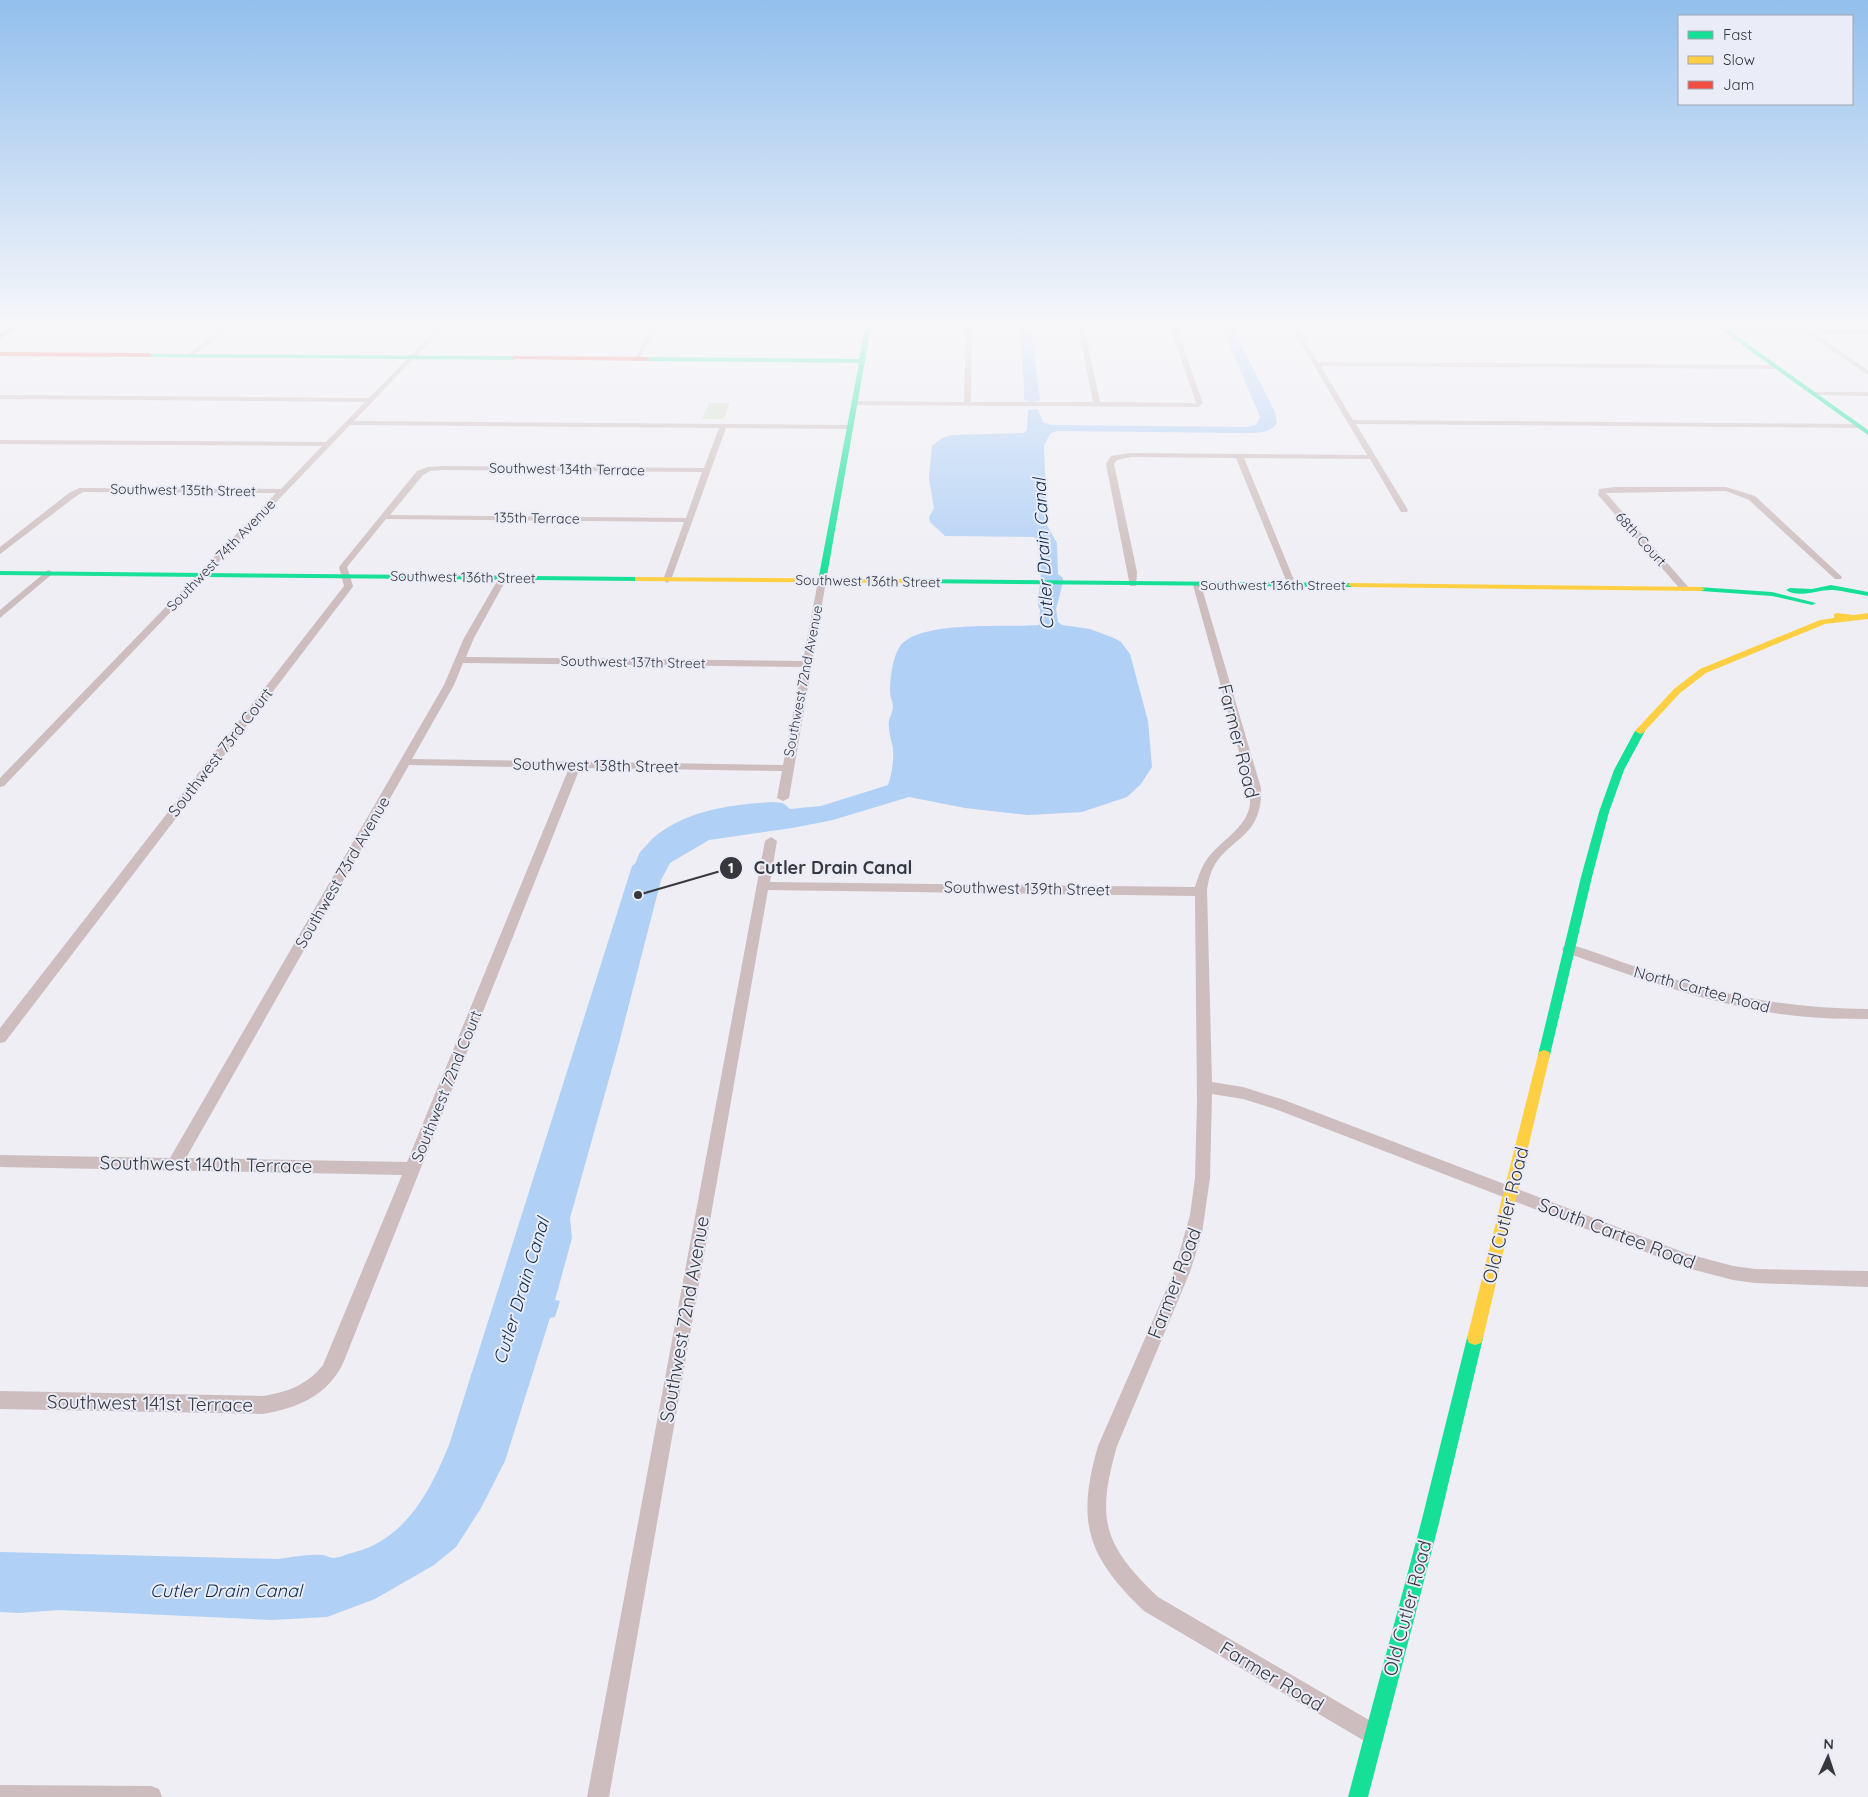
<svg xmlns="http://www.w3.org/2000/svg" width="1868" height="1797" font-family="Quicksand,sans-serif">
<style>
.green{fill:#d4dfc9}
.water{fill:#b1d0f5}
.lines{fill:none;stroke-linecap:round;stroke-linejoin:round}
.street{fill:#cdbdbe;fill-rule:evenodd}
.fast{fill:#16e098;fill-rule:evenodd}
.slow{fill:#ffcf43;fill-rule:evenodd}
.jam{fill:#f24e42;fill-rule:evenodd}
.labels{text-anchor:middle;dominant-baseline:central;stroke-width:4;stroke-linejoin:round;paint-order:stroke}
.far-street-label{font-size:14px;fill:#37383d;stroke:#eaecf8}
.street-label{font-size:16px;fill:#37383d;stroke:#eaecf8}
.water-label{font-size:18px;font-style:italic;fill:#0b2a4a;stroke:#eaecf8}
.near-street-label{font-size:19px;fill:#37383d;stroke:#eaecf8}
.leader{fill:none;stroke:#37383d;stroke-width:2}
.callout-dot{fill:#37383d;stroke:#eaecf8;stroke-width:2}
.mark-label{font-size:15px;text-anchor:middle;font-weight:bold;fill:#fff}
.callout-label{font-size:18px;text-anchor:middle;font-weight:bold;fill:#37383d;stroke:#eaecf8;stroke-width:4;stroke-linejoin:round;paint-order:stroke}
</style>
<rect width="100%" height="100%" fill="#eeeef4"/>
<path class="green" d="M709,403h21l-6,16h-22z"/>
<path class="water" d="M1019,327h12l9,72 -1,2 -10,1 -5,-3v-11z
M1222,327h10l43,85 2,11c-7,12 -27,10 -39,10l-181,-2 -6,2 -7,12 3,80 10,18 1,31 5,4v4l-7,27 2,13 4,3 28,4 24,9 7,4 9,12 18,67 4,46 -11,17 -14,13 -45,15 -54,3 -63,-7 -56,-11 -76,23 -41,8 -83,12 -39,23 -9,17 -43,167 -48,171 2,20 -17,62 5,1 -5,16 -5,1 -45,143 -24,47 -25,39 -22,18 -59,34 -48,18 -55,3 -213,-10 -40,3 -19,-1v-60l279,7c14,-2 29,-5 43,-4 4,0 7,3 11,3 6,0 13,-4 19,-5 53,-13 78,-61 97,-108l183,-579c5,-3 5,-8 7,-12 3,-5 10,-11 13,-15 34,-29 78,-34 120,-37l11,1 7,6 31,-3 67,-21c4,-11 6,-26 5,-37 -2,-9 -5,-18 -4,-27 1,-5 4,-10 4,-14 0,-5 -3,-10 -3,-15 0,-13 2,-32 9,-44 17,-29 110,-20 140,-23l1,-15 -2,-5 3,-33 -4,-32 -3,-3 -89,-1 -15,-14 -1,-5 5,-9 -5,-30 3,-32 10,-8 10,-3 72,-2 3,-3 1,-20 10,-1 5,13 8,3 196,2 9,-2 4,-8z"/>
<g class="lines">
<path class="street" d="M224,327h7l-40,30h-4v-2z
M438,327h6l-90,94 496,4 4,2 -4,2 -124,-1 -55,152 -4,3 -4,-3 21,-58 -298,-3 -39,48 6,19 -1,2 -347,454 -5,1v-15l344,-442 -5,-19 78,-96 11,-4 15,-1 261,2 15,-40 -369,-3 -346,361 -4,1v-9l276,-285 -193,-1 -8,5 -75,57v-7l69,-54 10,-5 202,1 41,-43 -322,-2v-4l326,2 39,-40 -365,-3v-4l369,3zM443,470l259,2 -16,46 -296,-3 33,-40 7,-4z
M652,327h6l-20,33h-4z
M966,327h6l-1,75h122l-15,-75h6l16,75 96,1 -26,-76h6l27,76 -5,4 -344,-2 -3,-2 3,-2 110,1z
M1291,327h6l21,35 459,3 3,2 -3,2 -456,-3 32,54 506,4 4,2 -4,2 -503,-4 52,86 -1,2h-6l-31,-53 -126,-1 52,127 -4,3 -4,-3 -52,-127 -105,-1 -14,3 -3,4 23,108 -1,14h-6l-24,-122 5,-8 20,-3 236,2z
M1725,329l143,1v4l-54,-1 54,37v5l-63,-42 -82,-1z
M1815,392h53v4l-55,-1v-2z
M1616,487h110l29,9 87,81 -1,2h-6l-86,-79 -23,-9 -120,2 84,96 -2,2h-6l-84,-96 1,-6z
M48,570l3,1v4l-51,43v-8z
M503,575l4,3 -33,60 -8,19 337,4 15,-80 4,-3 3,1 1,2 -37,217 -6,3 -6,-3 5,-27 -202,-3 -236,593c-15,34 -46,47 -81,53l-263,-5v-18l263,5c25,-4 44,-11 60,-31l79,-190 -402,-8v-12l170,3 274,-473 20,-47 35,-60zM463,663l339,4 -19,98 -371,-6 42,-74zM409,765l160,3 -162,394 -221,-4z
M1197,582l4,3 60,203c2,53 -36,49 -50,85 -2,5 -3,11 -4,16l5,193 31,5 41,13 404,154 45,12 22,3 113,2v16l-113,-4 -22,-3 -46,-12 -412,-159 -32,-10 -31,-5 -2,84 -8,55 -12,39 -73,174c-21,74 -14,98 41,151l223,130 3,8 -3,8 -8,3 -229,-135c-57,-55 -68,-88 -46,-165l76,-174 16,-57 5,-37 2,-76 -2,-206 -427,-6 -159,907h-22l178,-956 6,-4 6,4 -7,41 425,5c3,-10 6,-19 12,-28 13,-18 40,-31 43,-55 0,-5 0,-11 -1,-16l-56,-203z
M1569,944c36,11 72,26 108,36 63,19 125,29 191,29v10c-29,0 -59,-1 -88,-5 -74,-11 -145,-37 -216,-62l-2,-3 2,-3z
M0,1785l151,1 8,3 3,8h-162z"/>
<path class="fast" d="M865,327h6l-45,254 -4,2 -4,-2 41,-218 -212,-2 -3,-2 3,-2 212,2z
M1717,327h7l144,103v5z
M147,354l367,2 3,2 -3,2 -365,-3z
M0,571l638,6 4,2 -4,2 -638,-6z
M905,579l447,4 4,2 -4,2 -444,-4 -4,-2z
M1831,585l37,7v4c-12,-2 -24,-5 -35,-6 -15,-1 -34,9 -47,0l4,-2 22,1z
M1698,587l74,5 44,11 -4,2 -40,-9 -71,-5 -4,-2z
M1640,728l5,3 -21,39 -15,42 -17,65 -42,178 -1,3 -5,2 -5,-2 -1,-3 43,-178 18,-65 15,-42 21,-39z
M1475,1331l6,2 2,5 -44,185 -71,274h-20l73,-274 46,-185 2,-5z"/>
<path class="slow" d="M635,577l273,2 4,2 -4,2 -270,-2h-3z
M1349,583l352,4 4,2 -4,2 -349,-4 -4,-2z
M1837,613l17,2 14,-2v6l-43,5 -119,49 -26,20 -37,40 -3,1 -5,-3 39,-42 26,-20 120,-49 14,-2v-4z
M1544,1050l5,2 1,3 -67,283 -2,5 -6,2 -6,-2 -2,-5 71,-283 1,-3z"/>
<path class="jam" d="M11,327h7l-18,11v-4z
M0,352l149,1 3,2 -3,2 -149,-1z
M514,356l133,1 3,2 -3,2 -135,-2z"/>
</g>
<linearGradient id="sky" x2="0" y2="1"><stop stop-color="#92bfed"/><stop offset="0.56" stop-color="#f7f7fa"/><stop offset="1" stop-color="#f7f7fa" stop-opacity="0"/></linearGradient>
<rect width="1868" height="579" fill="url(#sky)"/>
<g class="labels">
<g class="far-street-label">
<text transform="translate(567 469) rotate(1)">Southwest 134th Terrace</text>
<text transform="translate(183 490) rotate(1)">Southwest 135th Street</text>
<text transform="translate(537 518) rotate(1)">135th Terrace</text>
<text transform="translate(1641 539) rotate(48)">68th Court</text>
<text transform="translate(221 555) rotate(-46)">Southwest 74th Avenue</text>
<text transform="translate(463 577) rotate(1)">Southwest 136th Street</text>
<text transform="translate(868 581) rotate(1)">Southwest 136th Street</text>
<text x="1273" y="585">Southwest 136th Street</text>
<text transform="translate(633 662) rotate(1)">Southwest 137th Street</text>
<text transform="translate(803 681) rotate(-79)">Southwest 72nd Avenue</text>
</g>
<g class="street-label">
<text transform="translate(220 752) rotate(-52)">Southwest 73rd Court</text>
<text transform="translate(596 765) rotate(1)">Southwest 138th Street</text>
<text transform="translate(342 872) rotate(-60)">Southwest 73rd Avenue</text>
<text transform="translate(1027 888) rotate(1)">Southwest 139th Street</text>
<text transform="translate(1702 989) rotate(15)">North Cartee Road</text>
<text transform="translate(446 1086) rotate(-68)">Southwest 72nd Court</text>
</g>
<g class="water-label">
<text transform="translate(1043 554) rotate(-93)">Cutler Drain Canal</text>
<text transform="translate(521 1291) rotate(-73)">Cutler Drain Canal</text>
<text x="226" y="1590">Cutler Drain Canal</text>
</g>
<g class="near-street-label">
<text transform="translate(1239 741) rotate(76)">Farmer Road</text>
<text transform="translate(206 1164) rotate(1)">Southwest 140th Terrace</text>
<text transform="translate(1505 1215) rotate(-76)">Old Cutler Road</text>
<text transform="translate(1617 1233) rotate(21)">South Cartee Road</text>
<text transform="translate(1174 1283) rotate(-69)">Farmer Road</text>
<text transform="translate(684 1319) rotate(-80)">Southwest 72nd Avenue</text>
<text transform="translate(150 1403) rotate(1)">Southwest 141st Terrace</text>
<text transform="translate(1407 1608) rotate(-75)">Old Cutler Road</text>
<text transform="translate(1272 1676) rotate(31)">Farmer Road</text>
</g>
</g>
<path class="leader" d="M638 895L731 868"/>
<g class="callout-dot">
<circle cx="638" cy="895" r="5"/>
<circle cx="731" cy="868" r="12"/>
</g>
<g class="mark-label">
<text x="731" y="873">1</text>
</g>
<g class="callout-label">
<text x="833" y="874">Cutler Drain Canal</text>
</g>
<rect x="1678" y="15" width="175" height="90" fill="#eaecf8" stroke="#a2a4ad"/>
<rect x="1688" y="31" width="25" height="8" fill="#16e098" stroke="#a2a4ad"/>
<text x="1723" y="40" font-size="15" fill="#37383d">Fast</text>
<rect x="1688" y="56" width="25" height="8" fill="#ffcf43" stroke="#a2a4ad"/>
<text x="1723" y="65" font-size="15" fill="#37383d">Slow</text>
<rect x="1688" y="81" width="25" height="8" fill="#f24e42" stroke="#a2a4ad"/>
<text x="1723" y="90" font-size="15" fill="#37383d">Jam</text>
<g transform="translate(1828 1757) rotate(3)" stroke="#eaecf8" stroke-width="4" paint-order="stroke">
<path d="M0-4L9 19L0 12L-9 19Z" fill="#37383d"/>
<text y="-8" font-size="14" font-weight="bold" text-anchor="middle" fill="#37383d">N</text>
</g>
</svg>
